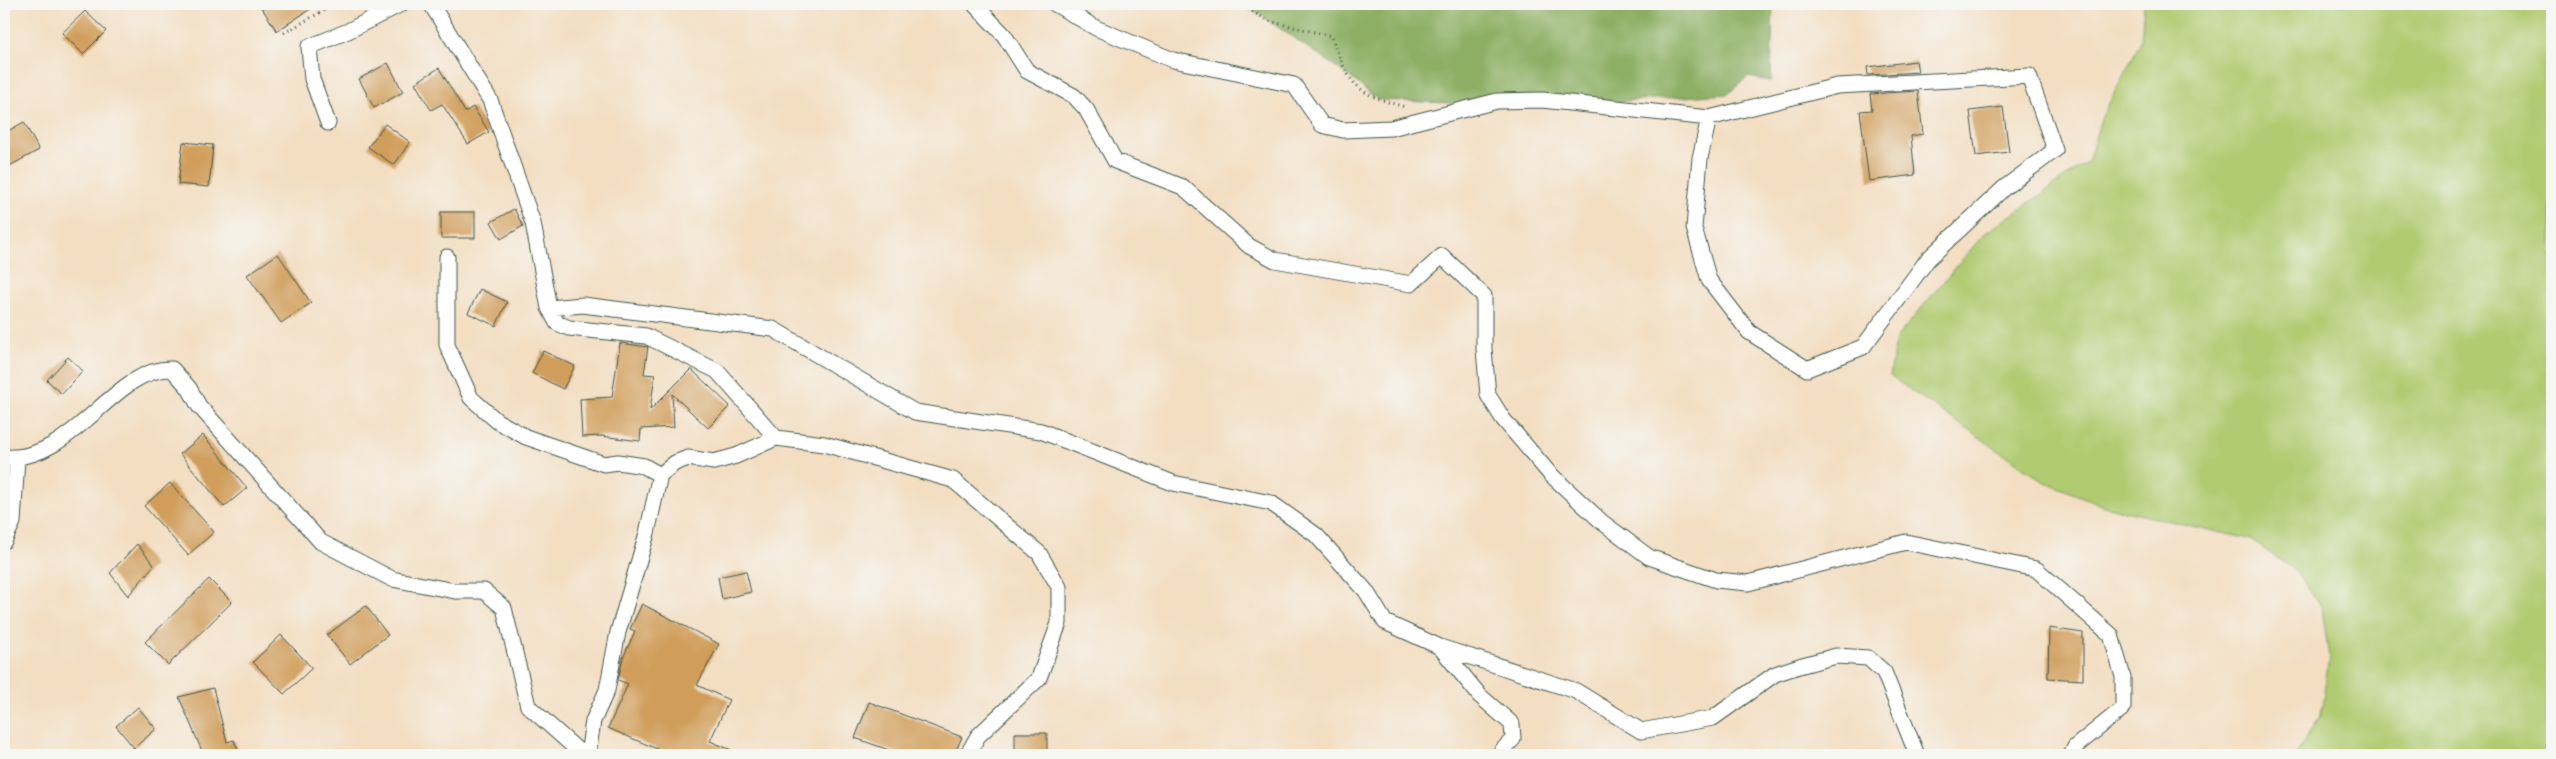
<svg xmlns="http://www.w3.org/2000/svg" width="2556" height="759" font-family="Mali,sans-serif">
<style>
.green{fill:#b0cb71;stroke:#688452}
.forest{fill:#8caf63;stroke:#56764c}
.building{fill:#d09d5a}
.lines{fill:none;stroke-linecap:round;stroke-linejoin:round}
.minor-casing{stroke:#3f5549;stroke-width:17}
.path{stroke:#3f5549;stroke-width:3;stroke-dasharray:1 4;stroke-linecap:butt}
.minor{stroke:#fff;stroke-width:15}
</style>
<rect width="100%" height="100%" fill="#f6f6f2"/>
<filter id="ink" filterUnits="userSpaceOnUse"><feTurbulence type="fractalNoise" baseFrequency=".02" numOctaves="2"/><feDisplacementMap in="SourceGraphic" scale="10" xChannelSelector="R" yChannelSelector="G"/><feConvolveMatrix kernelMatrix="1 2 1 2 8 2 1 2 1" color-interpolation-filters="sRGB"/></filter>
<filter id="wash" filterUnits="userSpaceOnUse"><feTurbulence type="fractalNoise" baseFrequency=".0096" numOctaves="4" result="noise"/><feDisplacementMap in="SourceGraphic" scale="20" xChannelSelector="R" yChannelSelector="G"/><feGaussianBlur stdDeviation="1.12" result="paint"/><feColorMatrix in="noise" values="0 0 0 0 0 0 0 0 0 0 0 0 0 0 0 0 0 1.4 0 .05"/><feComposite in="paint" operator="in"/></filter>
<g filter="url(#wash)">
<rect width="100%" height="100%" fill="#f3dec2"/>
<path class="green" d="M2144,4h408v751h-256l25,-40 8,-58 -7,-49 -27,-38 -46,-31 -142,-32 -64,-26 -153,-105 6,-38 88,-104 104,-72 13,-43 40,-78z"/>
<path class="forest" d="M1244,4h529l-2,77 -23,-4 -20,17 -190,13 -160,-7 -33,-27z"/>
<g id="blocks">
<path class="building" d="M259,4h59l-41,27z
M85,11l21,20 -23,23 -21,-21z
M1916,61l2,11 -50,3 -1,-8z
M388,63l15,29 -29,16 -15,-29z
M439,68l26,44 8,-5 16,25 -21,12 -26,-40 -11,6 -16,-27z
M1918,91l5,43 -12,2 4,39 -46,6 -9,-70 12,-1 -2,-16z
M2003,107l6,45 -33,4 -6,-45z
M24,122l15,28 -35,19v-36z
M385,124l25,18 -16,23 -26,-18z
M183,142l30,3 -4,42 -31,-3z
M514,209l9,17 -22,13 -10,-17z
M441,212h34v26h-34z
M278,254l33,49 -30,20 -34,-48z
M480,289l27,13 -11,24 -28,-13z
M620,343l28,4 -4,27 11,1 -5,35 41,-41 39,37 -22,22 -36,-34 2,33 -33,2 -1,12 -39,-5 -19,1 -2,-38 32,-2z
M543,351l32,15 -12,23 -31,-16z
M68,357l15,14 -21,23 -15,-14z
M203,435l44,53 -23,19 -44,-53z
M170,483l44,49 -26,23 -44,-49z
M137,544l17,21 -26,31 -18,-23z
M746,571l5,21 -29,7 -4,-22z
M209,579l23,23 -64,63 -23,-23z
M642,604l77,40 -22,41 32,15 -19,41 33,14h-72l-63,-27 20,-44 -10,-4 5,-22 12,-27 -5,-2z
M366,606l22,29 -38,29 -23,-29z
M2049,628l34,5v47l-35,-2z
M281,635l31,33 -28,26 -31,-32z
M213,688l14,54 7,-2 6,15h-44v-2l6,-2 -23,-54z
M869,702l93,35 -8,18h-51l-48,-17z
M138,707l18,22 -22,19 -18,-22z
M1015,733h32v22h-32z"/>
</g>
</g>
<g filter="url(#ink)">
<use href="#blocks" fill-opacity="0" stroke="#3f5549" stroke-width="1"/>
<g class="lines">
<g class="minor-casing">
<path id="minor" d="M431,4l59,96 43,123 16,85 8,15 12,5 77,8 71,35 59,67 48,6 129,36 86,73 20,34v36l-20,55 -61,58 -11,19
M974,4l30,31 23,36 47,25 12,13 29,52 68,26 66,59 26,14 136,24 31,-28 42,40v53l4,46 15,24 47,55 52,48 47,35 67,23 32,3 158,-41 130,27 75,66 12,42v31l-48,39 -4,8
M1055,4l41,24 77,32 121,25 28,40 21,5 48,-2 106,-27 45,-1 167,18 128,-32 192,-10 26,74 -51,38 -76,71 -65,88 -56,22 -58,-37 -40,-52 -15,-52 6,-70 9,-40
M328,123l-16,-44 -3,-32 39,-16 53,-27
M447,257v88l24,53 26,23 29,16 78,27 14,-2 26,4 16,9
M549,308l34,-3 190,24 142,83 126,19 132,52 98,20 45,32 50,56 19,31 55,25 136,44 65,40 72,-13 62,-44 24,-8 37,-10 32,2 16,14 33,83
M4,457c68,7 111,-91 168,-88l17,19 10,18 122,136 71,37 63,12h29l20,17 24,98 55,49
M4,541l9,-19 4,-64
M1440,647l40,49 32,28 1,15 -15,16
M588,755l5,-34 14,-31 11,-58 29,-99 13,-58 15,-12 13,-5 26,4 22,-6 40,-18"/>
</g>
<path class="path" d="M1239,4l30,17 62,15c19,49 23,58 75,71
M284,33l51,-29"/>
<use href="#minor" class="minor"/>
</g>
</g>
<rect width="2556" height="759" fill="none" stroke="#f6f6f2" stroke-width="20"/>
</svg>
